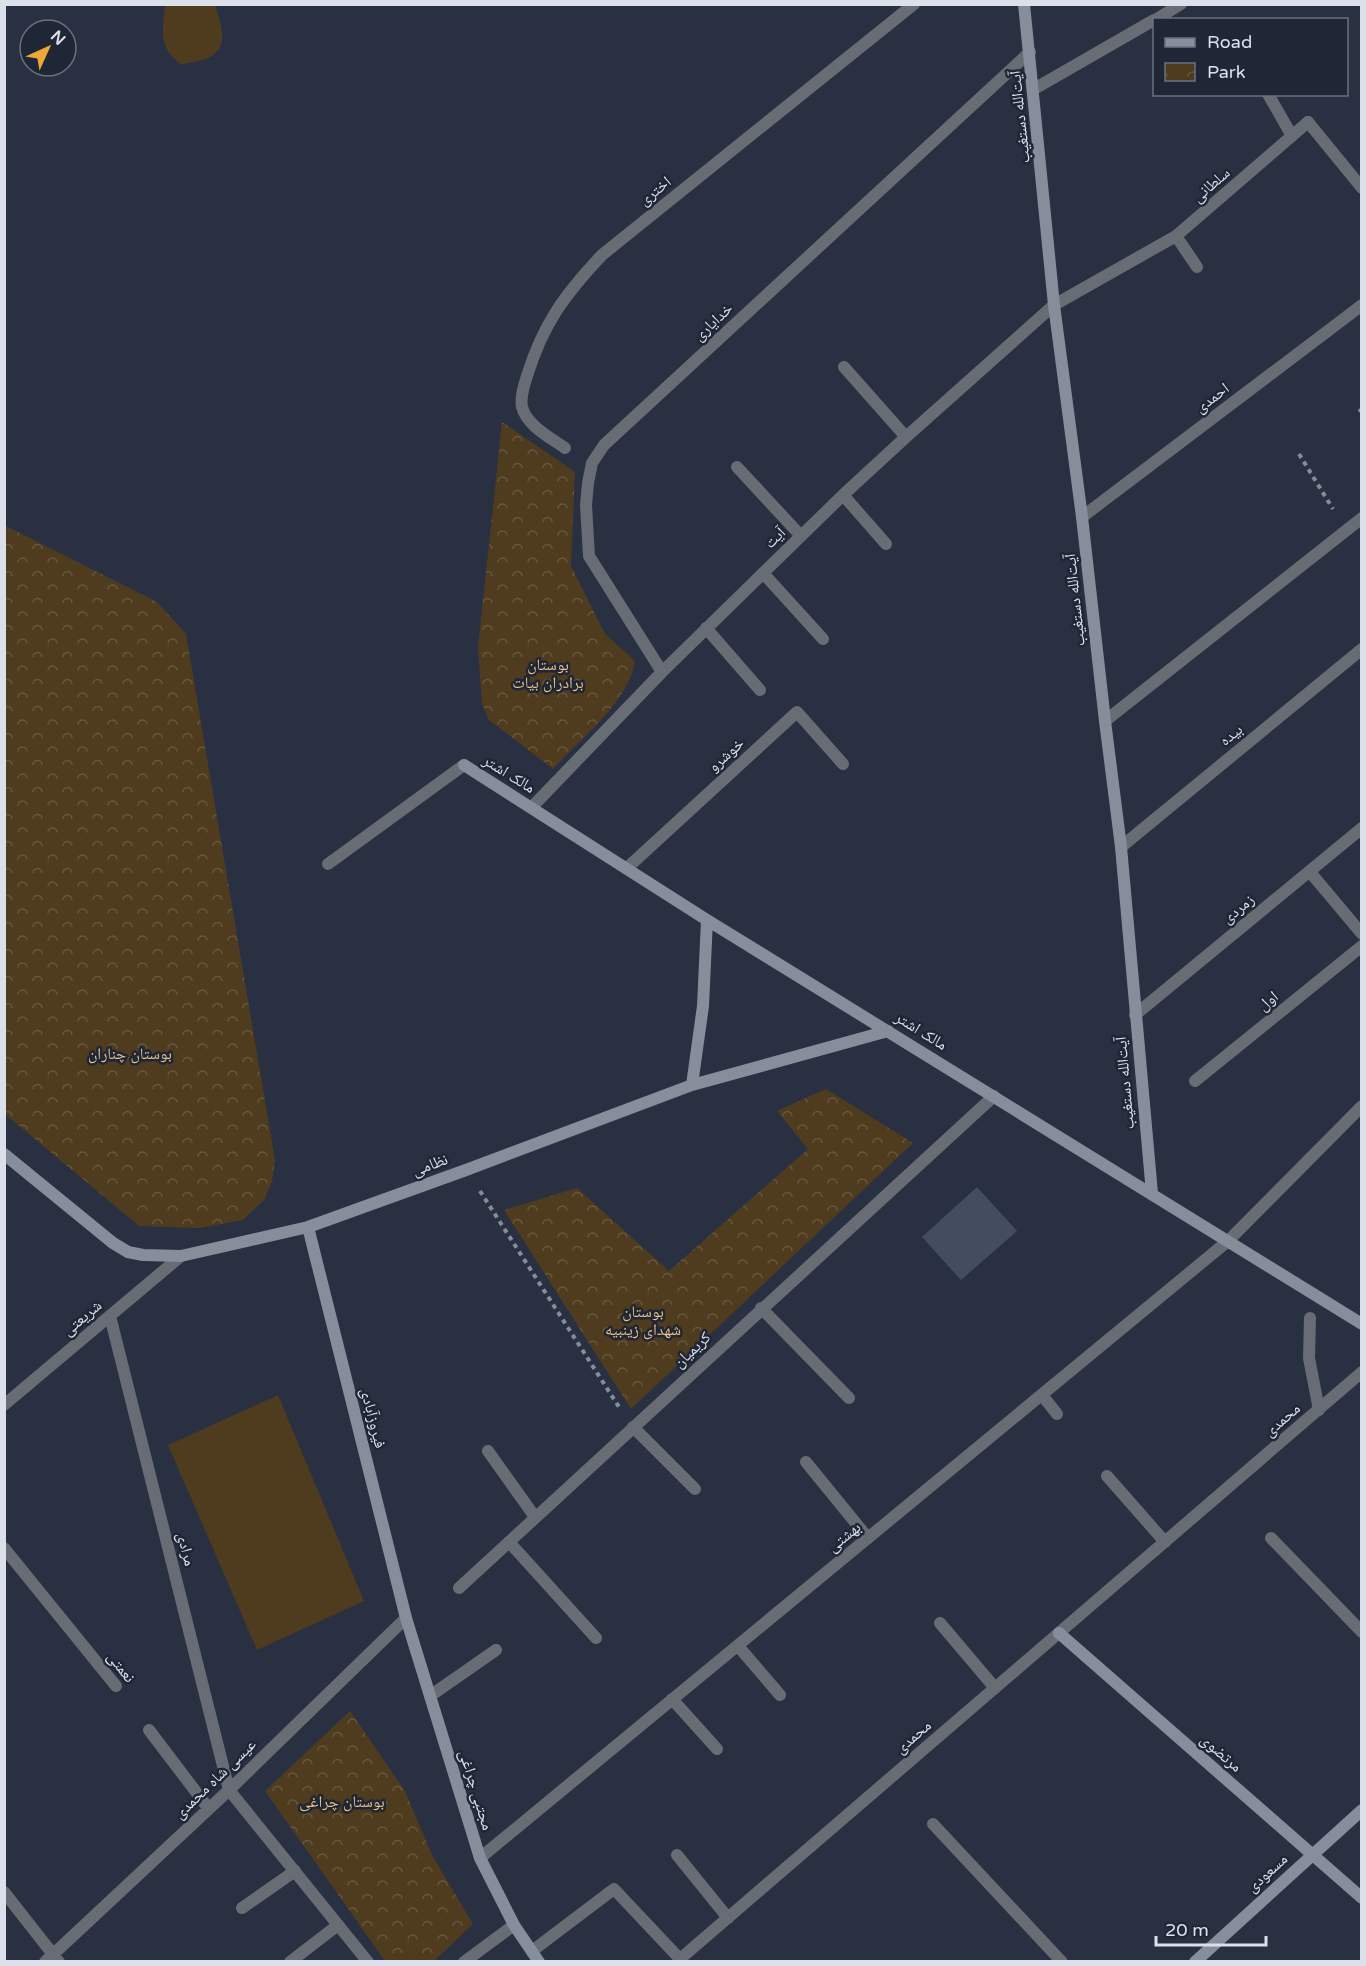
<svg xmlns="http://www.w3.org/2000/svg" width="1366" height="1966" font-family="'Varela Round','Noto Naskh Arabic',sans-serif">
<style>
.park{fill:url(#park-crowns)}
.garden{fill:#4f3b1e}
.building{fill:#444d5f}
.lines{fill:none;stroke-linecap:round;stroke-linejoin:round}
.path{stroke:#878c9a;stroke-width:4;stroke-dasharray:4.5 4.5;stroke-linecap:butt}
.lane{stroke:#686c75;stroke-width:12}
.street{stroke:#686c75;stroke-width:12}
.secondary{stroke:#878e9b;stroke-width:12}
.labels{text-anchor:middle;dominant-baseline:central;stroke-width:5;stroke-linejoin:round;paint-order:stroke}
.street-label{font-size:16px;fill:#dbe0eb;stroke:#1f2636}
.park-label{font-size:16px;fill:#ebc186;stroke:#1f2636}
</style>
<defs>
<pattern id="park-crowns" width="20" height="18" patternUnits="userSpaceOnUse" patternTransform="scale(1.5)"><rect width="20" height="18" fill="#4f3b1e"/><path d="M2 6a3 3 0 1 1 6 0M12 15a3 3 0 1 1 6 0" fill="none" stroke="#68573f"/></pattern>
</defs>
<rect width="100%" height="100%" fill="#293041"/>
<path class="park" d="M502,422l73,50 -4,94 34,68 30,27c-5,39 -56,80 -82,108l-64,-49 -7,-16 -4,-56z
M4,525l153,77 29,32 89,526 -3,21 -8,19 -21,20 -44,8 -60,-2 -134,-112z
M826,1089l87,54 -282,266 -127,-199 73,-22 92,83 139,-122 -31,-38z
M350,1711l55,80 27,64 41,69 -39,37h-49l-120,-170z"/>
<path class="garden" d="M215,5c13,38 12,54 -34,59 -24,-17 -18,-34 -16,-59z
M278,1395l86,206 -107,49 -89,-205z"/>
<path class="building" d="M977,1187l40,44 -56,49 -39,-43z"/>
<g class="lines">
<path class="path" d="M1359,409l3,3
M1299,454l34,55
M480,1191l139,216"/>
<path class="lane" d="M1268,94l24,42
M1308,122l54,66
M1176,236l21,31
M761,1308l88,90
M633,1427l62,62
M488,1451l47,66
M806,1462l62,76
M1107,1476l58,66
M509,1542l87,96
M940,1623l55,65
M738,1646l42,49
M672,1699l45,50
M229,1790l139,172
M933,1824l129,138
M677,1855l51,63
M464,1962l50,-37"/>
<path class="street" d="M1155,20l26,-16
M1034,89l120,-69
M844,367l62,70
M565,448c-14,-10 -38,-22 -43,-41 -2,-9 2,-22 5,-31 16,-52 38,-82 75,-121l312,-251
M737,467l64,69
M843,495l43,49
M1082,517l280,-212
M763,573l60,66
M706,628l54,62
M662,672l-73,-116 -3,-51 2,-22 4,-20 12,-18 426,-393
M1105,721l257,-203
M532,807l130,-135 181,-177 63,-58 148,-132 122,-69 132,-114
M1121,847l241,-198
M328,864l136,-99
M627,868l170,-156 46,52
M1310,872l52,62
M1135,1015l227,-187
M1195,1081l167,-135
M110,1316l119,474
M1310,1318l-1,40 10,52
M1042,1395l15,19
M4,1405l177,-149
M1271,1538l91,94
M4,1548l112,138
M459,1588l535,-492
M430,1696l66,-46
M149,1730l60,79
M480,1858l748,-617 134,-135
M4,1892l55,70
M242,1908l53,-37
M532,1951l82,-62 66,70 682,-587
M45,1962l184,-172 177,-172
M290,1962l48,-37"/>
<path class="secondary" d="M1024,4l30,301 28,212 23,204 16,126 31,346
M464,765l243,155 655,404
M692,1085l11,-79 4,-86
M4,1154l109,89 15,9 15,3 38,1 127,-29 158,-57 226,-85 196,-54
M308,1227l98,391 74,240 34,67 25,37
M1059,1633l303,265
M1195,1962l167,-152"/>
</g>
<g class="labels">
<g class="street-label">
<text transform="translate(1020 117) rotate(-96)">آیت‌الله دستغیب</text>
<text transform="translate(1211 185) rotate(-41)">سلطانی</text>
<text transform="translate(655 191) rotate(-39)">اختری</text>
<text transform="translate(713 322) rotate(-43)">خدایاری</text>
<text transform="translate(1212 398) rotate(-37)">احمدی</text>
<text transform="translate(775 538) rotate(-44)">آیت</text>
<text transform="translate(1075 600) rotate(-96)">آیت‌الله دستغیب</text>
<text transform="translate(1231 735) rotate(-39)">بیده</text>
<text transform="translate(726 755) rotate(-42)">خوشرو</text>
<text transform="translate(509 774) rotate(32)">مالک اشتر</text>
<text transform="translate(1238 909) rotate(-39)">زمردی</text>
<text transform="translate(1268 1001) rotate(-39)">اول</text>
<text transform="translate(921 1031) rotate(32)">مالک اشتر</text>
<text transform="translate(1125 1083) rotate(-95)">آیت‌الله دستغیب</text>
<text transform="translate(430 1165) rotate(-20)">نظامی</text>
<text transform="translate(82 1318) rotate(-40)">شریعتی</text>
<text transform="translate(692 1350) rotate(-43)">کریمیان</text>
<text transform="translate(373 1418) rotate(76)">فیروزآبادی</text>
<text transform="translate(1282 1420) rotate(-41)">محمدی</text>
<text transform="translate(844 1537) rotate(-39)">بهشتی</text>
<text transform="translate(186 1549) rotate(76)">مرادی</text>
<text transform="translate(121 1667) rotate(52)">نعمتی</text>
<text transform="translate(913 1737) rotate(-41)">محمدی</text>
<text transform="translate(1221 1753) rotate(41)">مرتضوی</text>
<text transform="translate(215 1779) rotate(-44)">عیسی شاه محمدی</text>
<text transform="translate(476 1790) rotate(73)">مجتبی چراغی</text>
<text transform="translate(1267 1873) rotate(-42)">مسعودی</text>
</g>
<g class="park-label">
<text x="548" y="665">بوستان<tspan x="548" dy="18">برادران بیات</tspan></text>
<text x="130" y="1054">بوستان چناران</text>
<text x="643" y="1312">بوستان<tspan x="643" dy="18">شهدای زینبیه</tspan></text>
<text x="342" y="1802">بوستان چراغی</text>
</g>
</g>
<rect width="1366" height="1966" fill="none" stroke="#dbe0eb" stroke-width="12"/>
<rect x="1153" y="18" width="195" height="78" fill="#1f2636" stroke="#6a707e" stroke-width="1.5"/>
<rect x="1165" y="38" width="30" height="9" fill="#878e9b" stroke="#6a707e" stroke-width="1.5"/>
<text x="1207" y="48" font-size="18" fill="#dbe0eb">Road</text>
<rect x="1165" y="63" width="30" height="18" fill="url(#park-crowns)" stroke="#6a707e" stroke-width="1.5"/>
<text x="1207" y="78" font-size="18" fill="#dbe0eb">Park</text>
<g transform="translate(48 48) rotate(45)"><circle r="28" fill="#1f2636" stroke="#6a707e" stroke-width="1.5"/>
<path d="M0-4.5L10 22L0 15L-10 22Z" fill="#eca93a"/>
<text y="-9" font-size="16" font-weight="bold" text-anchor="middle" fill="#dbe0eb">N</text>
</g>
<path d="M1156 1936v9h110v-9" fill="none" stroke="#dbe0eb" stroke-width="3"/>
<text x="1165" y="1936" font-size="18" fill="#dbe0eb" stroke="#1f2636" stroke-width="4.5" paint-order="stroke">20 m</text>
</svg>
